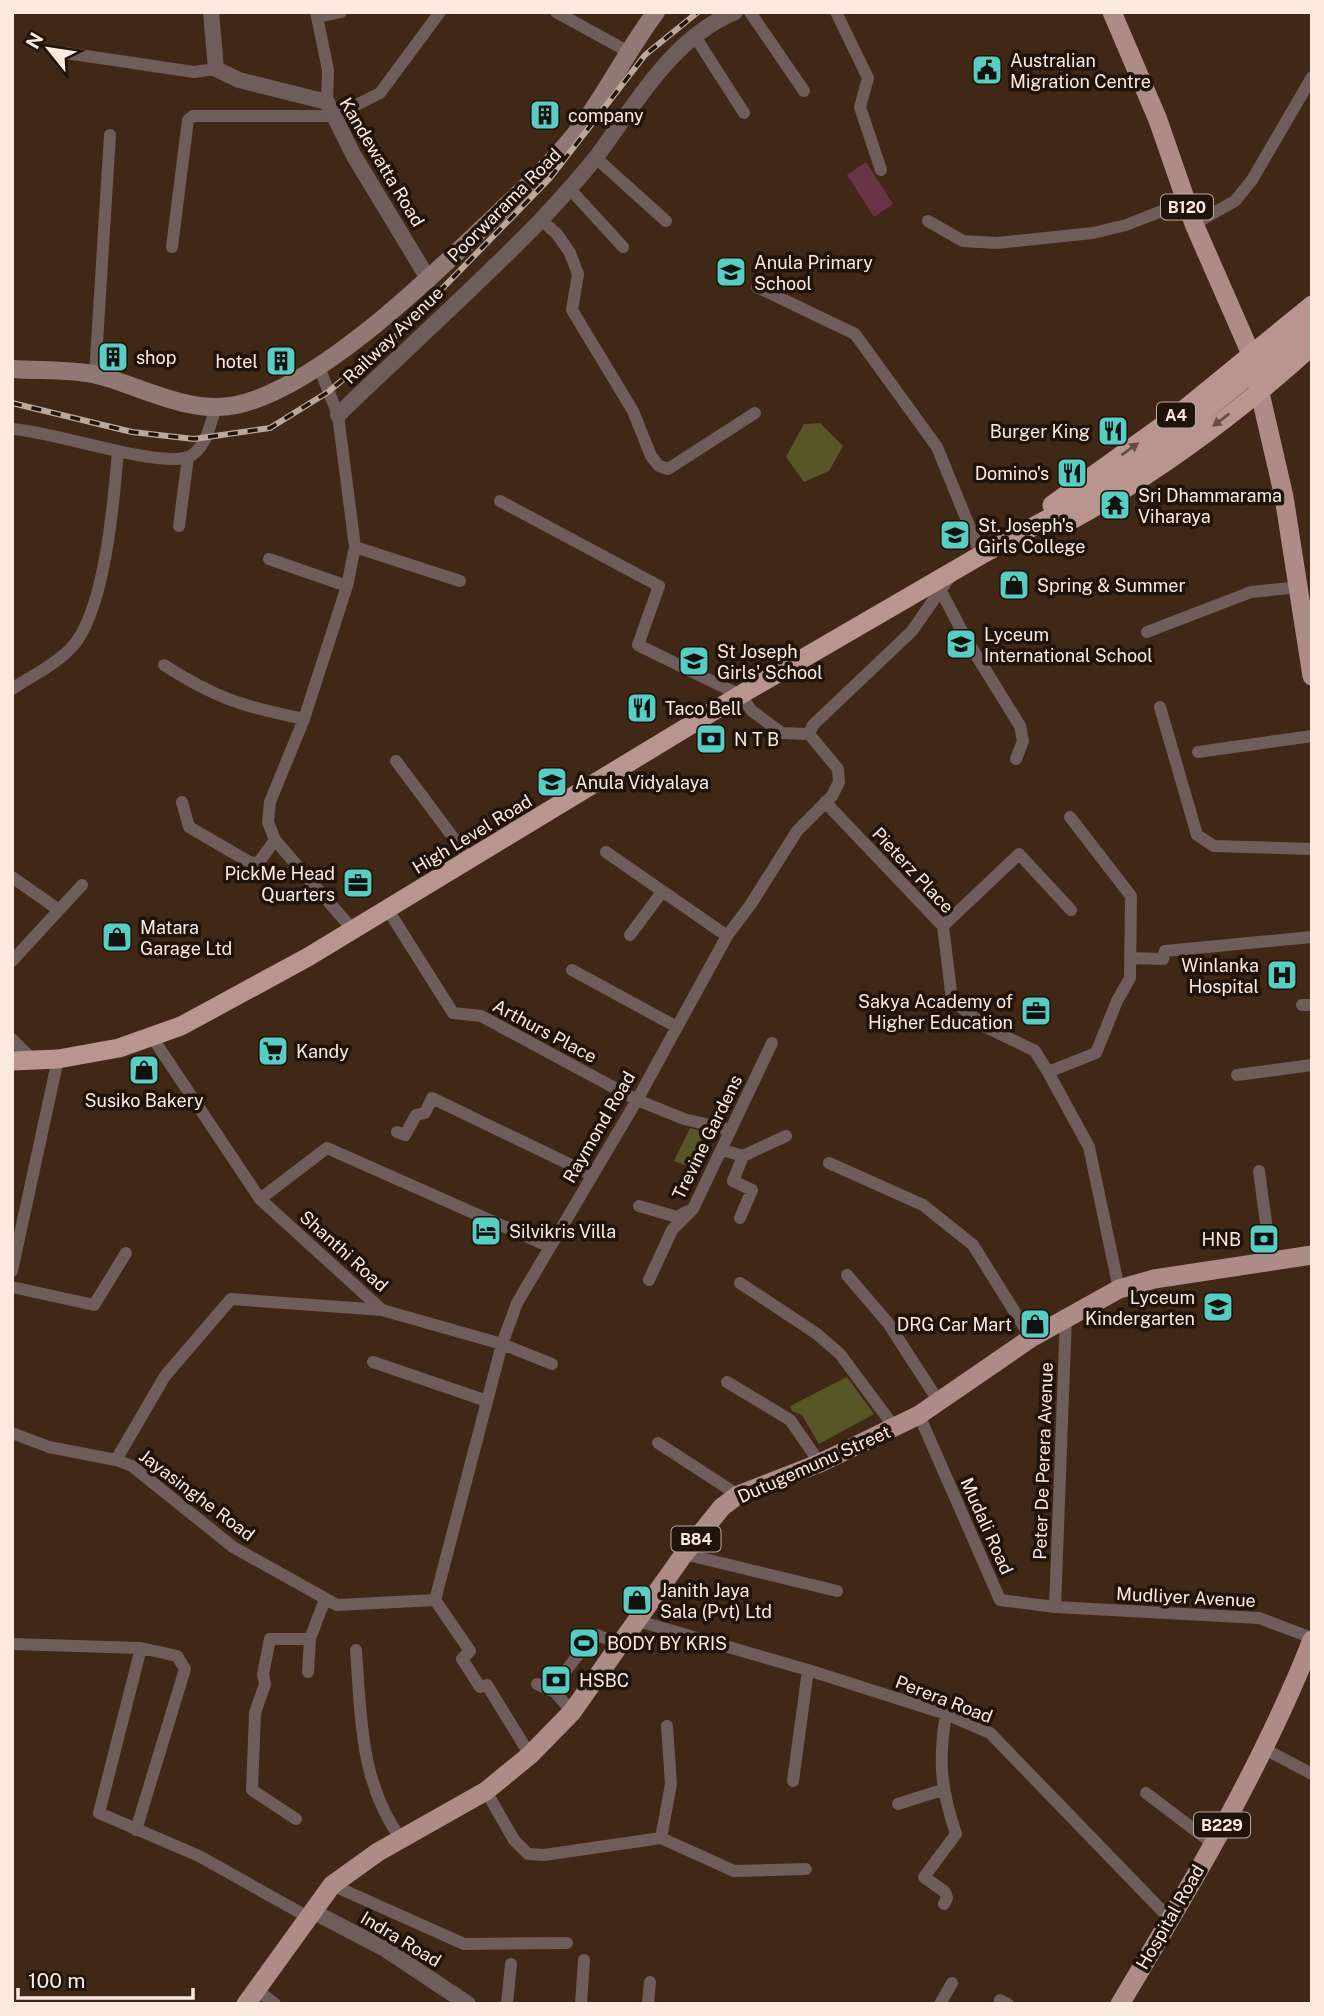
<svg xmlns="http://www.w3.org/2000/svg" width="1324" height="2016" font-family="'Public Sans',sans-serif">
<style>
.green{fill:#585627}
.water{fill:#693546}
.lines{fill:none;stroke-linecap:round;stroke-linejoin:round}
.minor{stroke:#6e5d5b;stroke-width:12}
.tertiary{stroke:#6e5d5b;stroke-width:16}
.secondary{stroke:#917875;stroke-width:18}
.primary{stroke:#ad8c88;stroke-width:19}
.trunk{stroke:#b99590;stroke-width:19}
.rail-casing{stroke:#bca89b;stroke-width:6}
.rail{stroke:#1f130c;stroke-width:3.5;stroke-dasharray:10;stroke-linecap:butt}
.trunk-bridge{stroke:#b99590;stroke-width:19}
.oneway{fill:#644e47}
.labels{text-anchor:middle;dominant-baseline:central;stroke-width:7;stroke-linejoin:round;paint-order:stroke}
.shield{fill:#1f130c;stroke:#baaaa0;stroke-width:2}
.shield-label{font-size:16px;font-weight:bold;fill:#fceae0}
.poi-label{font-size:18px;fill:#fceae0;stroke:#1f130c;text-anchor:start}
.street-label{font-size:18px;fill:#fceae0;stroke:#1f130c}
</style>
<rect width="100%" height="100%" fill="#402716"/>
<path class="green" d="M820,423l23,23 -14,25 -25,11 -18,-25 18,-33z
M690,1128l18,5 -6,4 10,11 -14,22 -24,-9z
M847,1377l27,37 -55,30 -17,-29 -10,-4 -2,-5z"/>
<path class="water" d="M866,162l27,42 -19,13 -27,-42z"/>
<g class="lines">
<path class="minor" d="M316,12l12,58 -1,32
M556,12l71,39
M750,12l54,79
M836,12l32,66 -8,29 21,63
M318,17l23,-5
M696,38l48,75
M66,53l128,19 22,-3
M596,158l70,63
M569,188l54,59
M541,220l16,14 13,19 8,21 -6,36 61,101 18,45 8,10 9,3 87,-56
M928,221l35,20 34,2 96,-10 33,-8 59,-23
M1194,224l41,-23 17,-21 60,-103
M172,247l16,-127 5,-4h142l45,-23 60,-81
M757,287l98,47 82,113 44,108
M319,367l19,48 17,132 -8,39 -43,133 -34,83 -2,20 7,18 78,90
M95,375l15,-240
M12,429c40,2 145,39 176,28 18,-7 23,-35 28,-51
M500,501l159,85 -21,59 102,50 12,16 30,22 27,1
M179,526l9,-69
M355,547l105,34
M269,559l78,27
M941,591l24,46 55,89 3,15 -7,18
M1147,632l104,-40 49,-5
M164,665c51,33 80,42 140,54
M12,689c19,-13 43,-24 58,-40 35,-34 44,-150 48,-198
M1160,707l37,128 17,11 98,3
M1198,752l114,-16
M396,761l74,99
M182,802l7,25 62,36 8,-1 16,-22
M825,802l118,124 9,74 34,27 49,24 13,21 41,75 30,142
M606,852l121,84
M12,877l47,33
M388,910l65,103 28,3 156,84 47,19 47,11
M943,926l76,-72 52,56
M630,935l32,-43
M1130,958l33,1 2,-8 147,-14
M12,961l70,-76
M572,970l103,56
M1302,1005h10
M12,1039l22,22
M1048,1072l48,-19 21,-52 13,-23 1,-82 -61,-79
M1237,1075l75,-10
M397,1132l8,3 11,-20 9,-2 7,-15 160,77
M722,1150l21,6 43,-20
M829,1163l94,42 50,40 58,93
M1259,1171l12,89
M260,1199l67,-51 221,98
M639,1206l38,11 11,-6
M740,1218l12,-28 -19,-9 10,-25
M12,1271l46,-212
M847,1275l41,48 51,79
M649,1280l23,-50 21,-21 79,-166
M740,1283l77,51 23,20 55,74
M12,1287l82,18 32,-52
M382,1310l120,34 50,20
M373,1362l114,39
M727,1382l63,38 30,43
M919,1415l81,185 55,7 204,11 53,20
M12,1433l37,14 67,13 16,6 101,81 104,58 98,-5
M658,1443l80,52
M116,1460l49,-84 66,-77 151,11 -122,-111 -108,-162
M684,1554l153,37
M1055,1607l11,-290
M638,1621l170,49 138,44 44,19 180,186
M12,1644l129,4 36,8 8,13 -49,161
M141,1648l-42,165 100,43 109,61
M356,1650c5,67 4,133 45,189
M308,1672l2,-33
M537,1684l18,8 17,20
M555,1692l7,-16 28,-37 7,-4 23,9
M1263,1748l49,26
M530,1755l-43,-70 -7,2 -18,-28 8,-8 -35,-51 67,-256 15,-41 120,-203 90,-164 24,-32 46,-73 35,-35 7,-14 -1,-13 -29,-35 4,-9 99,-94 39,-56
M793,1781l15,-111
M486,1791l28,49 14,14 16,1 117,-17 73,33 72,-2
M1146,1793l66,50
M898,1804l44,-14
M296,1819l-44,-29 3,-77 10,-29 -2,-10 7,-35h40l15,-40
M661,1838l10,-54 -4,-58
M332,1885l132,59 103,-1
M944,1904l3,-6 -2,-6 -21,-15 32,-43c-15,-45 -18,-72 -10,-120
M256,1989l19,15
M1000,2000l8,4
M507,2004l4,-40
M581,2004l3,-44
M648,2004l2,-22
M940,2004l12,-21"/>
<path class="tertiary" d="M211,12l5,57 23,11 88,22 27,54 75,124
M338,415c67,-65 138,-128 203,-195 20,-22 42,-45 59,-68 38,-52 73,-114 135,-140
M312,1911l73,38 83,55"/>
<path class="secondary" d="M12,369c27,2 59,0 85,6 44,11 92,40 139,30 82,-17 195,-128 256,-186 30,-29 63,-58 88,-91 28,-37 48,-79 76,-116"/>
<path class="primary" d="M1112,12l46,108 36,104 57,130 33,143 28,179
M246,2004l86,-119 46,-33 108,-61 44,-36 42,-43 112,-158 38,-47 16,-12 82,-32 99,-48 112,-77 88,-49 35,-10 158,-24
M1120,2004c70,-117 142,-237 192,-364"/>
<path class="trunk" d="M1052,505l124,-89 136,-111
M1068,522c88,-48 170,-109 244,-176
M12,1061l46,-2 61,-11 62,-22 127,-69 432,-262 241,-140 98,-53"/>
<g class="rail-casing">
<path id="rail" d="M12,403l120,29 62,7 76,-11 58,-36 71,-59 151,-155 95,-123 53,-43"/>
</g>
<use href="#rail" class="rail"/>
<path class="trunk-bridge" d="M1079,502l69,-46 164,-131"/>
</g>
<defs><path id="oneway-solid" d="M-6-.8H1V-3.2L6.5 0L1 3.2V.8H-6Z" transform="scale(1.75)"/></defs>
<g class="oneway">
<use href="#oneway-solid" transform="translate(1221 420) rotate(143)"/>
<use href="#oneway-solid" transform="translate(1130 449) rotate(-36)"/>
</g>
<defs>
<g id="civic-square" transform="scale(1.575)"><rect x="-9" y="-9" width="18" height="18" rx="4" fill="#57cec1" stroke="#1f130c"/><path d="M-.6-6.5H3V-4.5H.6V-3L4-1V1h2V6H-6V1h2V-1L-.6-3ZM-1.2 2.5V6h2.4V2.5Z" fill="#111"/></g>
<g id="building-square" transform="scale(1.575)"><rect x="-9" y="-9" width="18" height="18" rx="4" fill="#57cec1" stroke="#1f130c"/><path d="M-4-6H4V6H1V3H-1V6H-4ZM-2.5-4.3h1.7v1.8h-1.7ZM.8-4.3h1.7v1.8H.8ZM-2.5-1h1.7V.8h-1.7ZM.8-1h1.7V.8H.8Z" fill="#111"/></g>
<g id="school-square" transform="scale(1.575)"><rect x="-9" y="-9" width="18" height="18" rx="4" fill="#57cec1" stroke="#1f130c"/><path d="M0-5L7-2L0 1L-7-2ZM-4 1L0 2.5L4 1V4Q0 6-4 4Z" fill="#111"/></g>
<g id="restaurant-square" transform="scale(1.575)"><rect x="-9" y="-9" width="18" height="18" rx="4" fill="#57cec1" stroke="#1f130c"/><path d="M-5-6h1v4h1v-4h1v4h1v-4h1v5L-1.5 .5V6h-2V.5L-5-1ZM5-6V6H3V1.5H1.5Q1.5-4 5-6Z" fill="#111"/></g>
<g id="temple-square" transform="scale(1.575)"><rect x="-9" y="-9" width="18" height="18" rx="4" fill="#57cec1" stroke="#1f130c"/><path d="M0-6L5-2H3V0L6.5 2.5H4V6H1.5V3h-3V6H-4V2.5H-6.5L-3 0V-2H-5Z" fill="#111"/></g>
<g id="shop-square" transform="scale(1.575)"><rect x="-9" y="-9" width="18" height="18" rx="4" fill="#57cec1" stroke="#1f130c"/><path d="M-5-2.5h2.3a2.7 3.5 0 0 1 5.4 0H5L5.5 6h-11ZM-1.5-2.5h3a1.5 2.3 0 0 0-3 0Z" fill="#111"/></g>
<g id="bank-square" transform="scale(1.575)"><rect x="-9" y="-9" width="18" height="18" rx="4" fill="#57cec1" stroke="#1f130c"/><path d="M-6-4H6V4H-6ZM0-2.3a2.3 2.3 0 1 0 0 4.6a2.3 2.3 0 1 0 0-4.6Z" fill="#111"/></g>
<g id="office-square" transform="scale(1.575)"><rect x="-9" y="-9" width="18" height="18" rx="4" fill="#57cec1" stroke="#1f130c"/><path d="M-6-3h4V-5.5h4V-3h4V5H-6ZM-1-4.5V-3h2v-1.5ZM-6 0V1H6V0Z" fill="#111"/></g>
<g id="hospital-square" transform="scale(1.575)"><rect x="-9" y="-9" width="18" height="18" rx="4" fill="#57cec1" stroke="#1f130c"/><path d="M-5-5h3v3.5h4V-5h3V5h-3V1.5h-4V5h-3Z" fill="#111"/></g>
<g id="supermarket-square" transform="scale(1.575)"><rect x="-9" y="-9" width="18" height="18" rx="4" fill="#57cec1" stroke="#1f130c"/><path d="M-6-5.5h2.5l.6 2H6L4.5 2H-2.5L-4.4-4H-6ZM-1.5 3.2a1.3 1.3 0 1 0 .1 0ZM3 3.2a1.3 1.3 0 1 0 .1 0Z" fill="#111"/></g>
<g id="hotel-square" transform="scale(1.575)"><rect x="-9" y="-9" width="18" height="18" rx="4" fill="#57cec1" stroke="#1f130c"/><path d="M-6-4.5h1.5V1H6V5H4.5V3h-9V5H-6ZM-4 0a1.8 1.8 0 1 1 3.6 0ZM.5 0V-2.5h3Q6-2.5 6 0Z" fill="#111"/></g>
<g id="stadium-square" transform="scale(1.575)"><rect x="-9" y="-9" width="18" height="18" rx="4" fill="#57cec1" stroke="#1f130c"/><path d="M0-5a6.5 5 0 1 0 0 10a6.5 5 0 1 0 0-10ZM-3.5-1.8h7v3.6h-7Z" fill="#111"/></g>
</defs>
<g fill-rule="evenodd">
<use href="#civic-square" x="987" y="70"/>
<use href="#building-square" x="545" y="115"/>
<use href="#school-square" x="731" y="272"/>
<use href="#building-square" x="113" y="357"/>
<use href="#building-square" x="281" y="361"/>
<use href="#restaurant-square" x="1113" y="431"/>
<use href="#restaurant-square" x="1072" y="473"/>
<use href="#temple-square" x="1115" y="505"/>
<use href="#school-square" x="955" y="535"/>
<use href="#shop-square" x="1014" y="585"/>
<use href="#school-square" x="961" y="644"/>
<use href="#school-square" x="694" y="661"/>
<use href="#restaurant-square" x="642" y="708"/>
<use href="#bank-square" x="711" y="739"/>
<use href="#school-square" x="552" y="782"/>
<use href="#office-square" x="358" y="883"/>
<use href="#shop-square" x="117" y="937"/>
<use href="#hospital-square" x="1282" y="975"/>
<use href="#office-square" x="1036" y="1011"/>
<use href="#supermarket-square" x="273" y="1051"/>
<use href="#shop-square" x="144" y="1070"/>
<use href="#hotel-square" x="486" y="1231"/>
<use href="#bank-square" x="1264" y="1239"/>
<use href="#school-square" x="1218" y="1307"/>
<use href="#shop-square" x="1035" y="1324"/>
<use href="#shop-square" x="637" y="1600"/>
<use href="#stadium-square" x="584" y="1643"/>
<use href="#bank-square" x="556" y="1680"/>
</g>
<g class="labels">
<g class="shield">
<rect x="1161" y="194.5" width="52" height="25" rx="5"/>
<rect x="1157" y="402.5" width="38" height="25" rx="5"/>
<rect x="671.5" y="1526.5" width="49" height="25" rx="5"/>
<rect x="1194" y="1812.5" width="56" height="25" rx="5"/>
</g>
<g class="shield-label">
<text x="1187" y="207">B120</text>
<text x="1176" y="415">A4</text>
<text x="696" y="1539">B84</text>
<text x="1222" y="1825">B229</text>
</g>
<g class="poi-label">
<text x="1010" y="60">Australian<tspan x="1010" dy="21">Migration Centre</tspan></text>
<text x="568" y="115">company</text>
<text x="754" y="262">Anula Primary<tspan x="754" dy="21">School</tspan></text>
<text x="136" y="357">shop</text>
<text x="258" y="361" text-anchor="end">hotel</text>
<text x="1090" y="431" text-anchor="end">Burger King</text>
<text x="1049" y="473" text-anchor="end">Domino's</text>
<text x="1138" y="495">Sri Dhammarama<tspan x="1138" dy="21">Viharaya</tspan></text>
<text x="978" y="525">St. Joseph's<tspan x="978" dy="21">Girls College</tspan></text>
<text x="1037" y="585">Spring &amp; Summer</text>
<text x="984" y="634">Lyceum<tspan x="984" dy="21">International School</tspan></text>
<text x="717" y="651">St Joseph<tspan x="717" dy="21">Girls' School</tspan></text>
<text x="665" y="708">Taco Bell</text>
<text x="734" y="739">N T B</text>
<text x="575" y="782">Anula Vidyalaya</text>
<text x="335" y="873" text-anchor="end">PickMe Head<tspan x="335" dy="21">Quarters</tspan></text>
<text x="140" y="927">Matara<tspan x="140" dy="21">Garage Ltd</tspan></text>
<text x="1259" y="965" text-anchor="end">Winlanka<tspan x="1259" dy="21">Hospital</tspan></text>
<text x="1013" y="1001" text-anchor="end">Sakya Academy of<tspan x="1013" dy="21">Higher Education</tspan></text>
<text x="296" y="1051">Kandy</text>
<text x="144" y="1100" text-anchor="middle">Susiko Bakery</text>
<text x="509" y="1231">Silvikris Villa</text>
<text x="1241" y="1239" text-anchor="end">HNB</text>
<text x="1195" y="1297" text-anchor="end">Lyceum<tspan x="1195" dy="21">Kindergarten</tspan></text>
<text x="1012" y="1324" text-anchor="end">DRG Car Mart</text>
<text x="660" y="1590">Janith Jaya<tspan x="660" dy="21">Sala (Pvt) Ltd</tspan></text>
<text x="607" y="1643">BODY BY KRIS</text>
<text x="579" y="1680">HSBC</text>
</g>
<g class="street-label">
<text transform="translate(382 162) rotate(59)">Kandewatta Road</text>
<text transform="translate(504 205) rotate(-45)">Poorwarama Road</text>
<text transform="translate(393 335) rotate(-44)">Railway Avenue</text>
<text transform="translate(472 834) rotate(-31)">High Level Road</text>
<text transform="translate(913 870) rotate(47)">Pieterz Place</text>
<text transform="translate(545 1031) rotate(28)">Arthurs Place</text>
<text transform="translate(599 1127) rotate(-60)">Raymond Road</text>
<text transform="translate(707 1137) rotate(-64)">Trevine Gardens</text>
<text transform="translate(344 1251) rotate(42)">Shanthi Road</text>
<text transform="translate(1043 1461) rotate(-88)">Peter De Perera Avenue</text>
<text transform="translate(814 1464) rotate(-24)">Dutugemunu Street</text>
<text transform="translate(197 1495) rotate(37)">Jayasinghe Road</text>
<text transform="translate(987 1526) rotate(66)">Mudali Road</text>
<text transform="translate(1186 1597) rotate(3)">Mudliyer Avenue</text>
<text transform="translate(944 1699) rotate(21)">Perera Road</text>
<text transform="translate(1170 1917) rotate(-60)">Hospital Road</text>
<text transform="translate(401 1939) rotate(31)">Indra Road</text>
</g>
</g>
<rect width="1324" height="2016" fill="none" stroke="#fceae0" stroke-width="28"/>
<g transform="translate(49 49) rotate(300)" stroke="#1f130c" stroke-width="5" paint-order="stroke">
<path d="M0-5L12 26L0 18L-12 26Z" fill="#fceae0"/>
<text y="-10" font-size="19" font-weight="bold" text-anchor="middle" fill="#fceae0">N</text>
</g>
<path d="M18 1988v10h175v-10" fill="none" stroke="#fceae0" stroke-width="3.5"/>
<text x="28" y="1988" font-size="21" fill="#fceae0" stroke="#1f130c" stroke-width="5" paint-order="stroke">100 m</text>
</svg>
